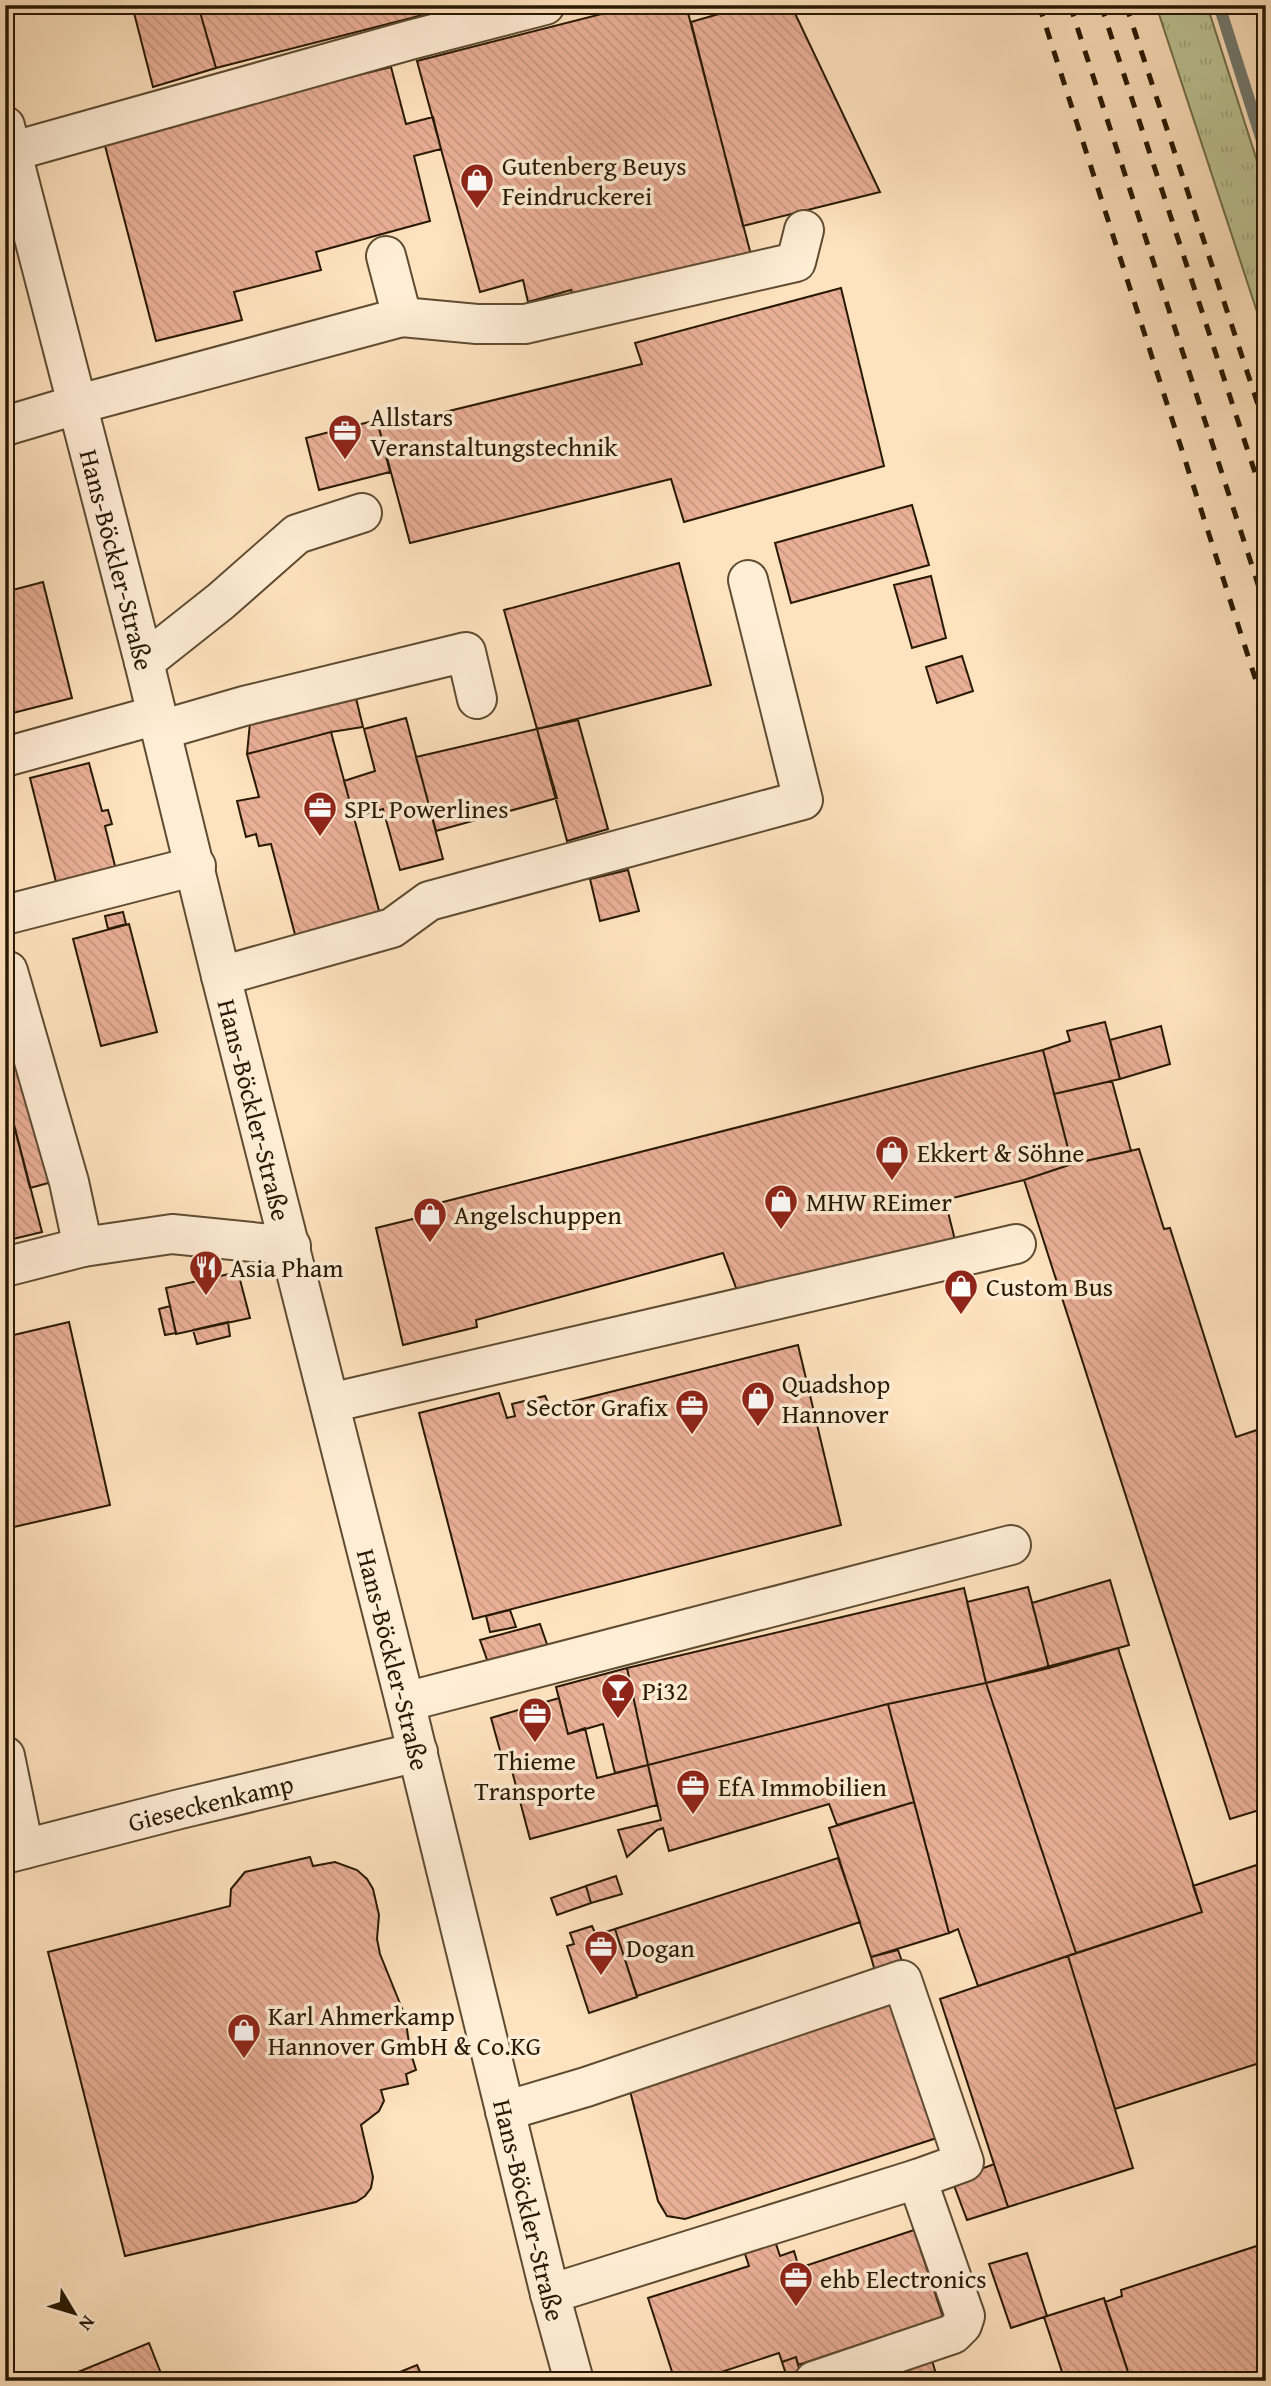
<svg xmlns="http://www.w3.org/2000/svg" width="1271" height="2386" font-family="'Gentium Book Plus',serif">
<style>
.grass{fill:url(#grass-tufts);stroke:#726e4c;stroke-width:2}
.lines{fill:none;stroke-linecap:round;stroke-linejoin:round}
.stream{stroke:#727b72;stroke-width:12}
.building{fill:url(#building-back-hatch);stroke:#281903;stroke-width:2}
.minor-casing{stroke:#5e4c32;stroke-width:42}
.path{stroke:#281903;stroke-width:4.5;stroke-dasharray:5 3.5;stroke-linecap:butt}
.minor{stroke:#ffedd5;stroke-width:38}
.rail{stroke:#281903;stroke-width:5;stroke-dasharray:12 12;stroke-linecap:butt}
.labels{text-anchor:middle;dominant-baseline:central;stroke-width:7;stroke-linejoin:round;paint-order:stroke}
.poi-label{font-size:26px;fill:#281903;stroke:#ffedd5;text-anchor:start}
.street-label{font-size:26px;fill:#281903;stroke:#ffedd5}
</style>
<defs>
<pattern id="grass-tufts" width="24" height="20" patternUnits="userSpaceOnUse" patternTransform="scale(1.75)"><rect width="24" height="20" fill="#bdc494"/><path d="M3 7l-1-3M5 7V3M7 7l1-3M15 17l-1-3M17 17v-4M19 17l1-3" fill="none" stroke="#a2a87e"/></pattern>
<pattern id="building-back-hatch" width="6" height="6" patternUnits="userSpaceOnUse" patternTransform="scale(1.75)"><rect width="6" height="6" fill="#eaaf97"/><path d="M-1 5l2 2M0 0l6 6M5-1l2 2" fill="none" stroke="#c99680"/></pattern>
</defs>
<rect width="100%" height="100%" fill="#ffe3be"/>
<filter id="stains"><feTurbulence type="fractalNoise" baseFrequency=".00286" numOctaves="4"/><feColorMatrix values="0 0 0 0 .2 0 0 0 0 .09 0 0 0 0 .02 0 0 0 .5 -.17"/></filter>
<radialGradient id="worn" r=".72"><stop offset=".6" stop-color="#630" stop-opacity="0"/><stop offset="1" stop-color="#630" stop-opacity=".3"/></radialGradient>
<path class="grass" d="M1156,5h51l59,184v150z"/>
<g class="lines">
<path class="stream" d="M1219,5l47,148"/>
</g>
<path class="building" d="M132,5h66l18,63 -63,19z
M198,5h264l-246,63z
M637,5h49l65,250 -176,45 -4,-10 -43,12 -5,-22 -43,12 -63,-231z
M750,5h41l89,187 -137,34 -52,-204z
M391,67l15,57 27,-7 8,32 -27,7 16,65 -114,31 5,18 -87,22 8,28 -86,21 -53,-203z
M841,288l43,178 -200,56 -13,-43 -261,64 -31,-115 263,-64 -7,-21z
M377,420l13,52 -71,18 -13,-52z
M912,505l17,60 -138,38 -16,-60z
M679,563l32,122 -174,44 -33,-119z
M931,576l15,62 -34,10 -18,-63z
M43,582l29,116 -67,17v-123z
M962,656l11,35 -36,12 -11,-36z
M353,686l10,41 -32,5 -84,22 4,-42z
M406,718l37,141 -43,11 -17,-61 -29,8 -10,-36 31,-10 -11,-42z
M578,720l30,109 -41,12 -30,-112z
M537,729l20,69 -121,33 -20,-74z
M331,732l50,186 -84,24 -26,-98 -12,2 -3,-12 -10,3 -9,-36 22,-4 -12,-43z
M89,763l13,48 6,-1 4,14 -7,2 12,48 -59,16 -28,-112z
M628,870l11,41 -39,10 -10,-42z
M123,912l3,12 -18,5 -3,-13z
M129,924l28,108 -56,14 -28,-107z
M5,1022l47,160 -22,6 -25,-98z
M1105,1022l15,57 -66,15 -11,-44 27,-9 -3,-10z
M1161,1026l9,38 -50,15 -10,-39z
M1043,1050l29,114 -48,16 -79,20 10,40 -217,53 -15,-40 -247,67 1,7 -74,18 -27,-117 45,-11 -2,-9z
M1112,1081l19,70 -59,13 -18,-70z
M5,1090l37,142 -37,9z
M1139,1149l25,80 6,-1 66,209 30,-10v381l-36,11 -206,-639 48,-16z
M238,1272l12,46 -74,16 -10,-46z
M170,1306l6,27 -11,2 -6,-26z
M69,1322l41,183 -105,24v-192z
M228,1322l2,14 -33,8 -4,-14z
M798,1345l43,180 -368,94 -54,-206 80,-20 8,25 8,-2 -3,-12 33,-8 5,11z
M1110,1580l19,65 -80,23 -17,-65z
M1028,1587l21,81 -63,15 -19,-81z
M964,1588l22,95 -98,21 -240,61 -21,-97z
M510,1610l6,17 -26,5 -4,-16z
M540,1624l10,29 -60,15 -10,-28z
M1118,1648l84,264 -126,41 -90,-270z
M627,1668l21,97 -33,8 -12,-49 -35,10 -12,-47z
M986,1683l90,270 -98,33 -20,-57 -9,4 -61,-229z
M559,1698l9,36 17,-6 12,50 51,-13 9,40 -127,34 -23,-87 -6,2 -10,-36z
M888,1704l26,98 -77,23 -8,-21 -160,47 -6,-23 -6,2 -30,27 -9,-27 43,-10 -13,-55z
M914,1802l35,131 -78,24 -42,-129z
M310,1857l3,9 22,-4 22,8 10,9 6,10 6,26 -2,24 3,15 25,62 5,34 6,20 -10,4 2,10 -27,6 3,11 -5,10 -18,14 12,52 -2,11 -6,8 -9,6 -231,54 -77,-304 182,-46 1,-17 14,-17z
M838,1858l22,64 -223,74 -22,-67z
M1266,1862v199l-151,48 -47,-153 134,-44 -9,-26z
M616,1876l6,18 -31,9 -5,-17z
M586,1886l5,17 -34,12 -6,-17z
M592,1926l4,9 19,-6 22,68 -48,16 -22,-67 7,-2 -4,-11z
M898,1950l6,17 -28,8 -5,-18z
M1068,1956l65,212 -125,39 -68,-208z
M892,2003l51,133 -258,83 -18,-3 -9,-15 -30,-118z
M994,2164l14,43 -41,13 -15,-40z
M914,2230l29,87 -145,48 -2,-8 -14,5 -3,-9 -85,28h-19l-27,-83 101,-32 -6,-18 31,-10 6,18 14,-5 5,17z
M1266,2243v138h-135l-26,-79 17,-6 -1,-6z
M1027,2253l20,63 -36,12 -22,-64z
M1104,2298l27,83h-66l-21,-64z
M149,2343l15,38h-108z
M796,2357l5,18 -13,5 -6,-18z
M931,2357l7,24h-84z
M417,2365l7,16h-46z"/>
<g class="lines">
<g class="minor-casing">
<g id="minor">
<path id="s1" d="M5,126l139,536 77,314 184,726 145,592 24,87"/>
<path d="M10,152l400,-112 135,-35"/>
<path d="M402,317l75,7h48l271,-62 8,-32"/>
<path d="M5,426l74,-22 323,-87 -16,-61"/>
<path d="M144,662l77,-61 76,-67 65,-21"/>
<path d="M161,730l83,-24 222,-54 11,47"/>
<path d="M5,757l152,-42"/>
<path d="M5,915l191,-49"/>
<path d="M5,970l3,1 61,211 14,65"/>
<path d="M221,976l171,-48 37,-27 374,-101 -55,-220"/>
<path d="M5,1267l78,-20 89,-13 119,12"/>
<path d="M330,1403l686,-159"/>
<path d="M405,1702l606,-157"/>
<path d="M5,1756l19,93"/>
<path id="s2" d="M5,1854l175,-45 238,-57"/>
<path d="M505,2111l81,-24 316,-107 62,182 -47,17"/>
<path d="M550,2294l367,-115 48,137 -3,9 -9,9 -139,47"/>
</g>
</g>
<path class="path" d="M1256,5l10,32"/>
<use href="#minor" class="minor"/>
<path class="rail" d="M1039,5l227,707
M1070,5l196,604
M1101,5l165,501
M1126,5l140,424"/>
</g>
<defs>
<g id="shop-pin" transform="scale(1.75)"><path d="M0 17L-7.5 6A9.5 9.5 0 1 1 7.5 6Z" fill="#8f2418" stroke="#ffedd5"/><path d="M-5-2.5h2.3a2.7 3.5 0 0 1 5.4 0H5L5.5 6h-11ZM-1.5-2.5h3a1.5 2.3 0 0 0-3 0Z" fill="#fff"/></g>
<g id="office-pin" transform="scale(1.75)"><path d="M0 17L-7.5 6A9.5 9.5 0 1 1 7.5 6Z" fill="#8f2418" stroke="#ffedd5"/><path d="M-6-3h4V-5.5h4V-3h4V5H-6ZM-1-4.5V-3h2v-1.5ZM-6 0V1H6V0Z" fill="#fff"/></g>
<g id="restaurant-pin" transform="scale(1.75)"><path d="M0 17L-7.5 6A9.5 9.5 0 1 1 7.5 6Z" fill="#8f2418" stroke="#ffedd5"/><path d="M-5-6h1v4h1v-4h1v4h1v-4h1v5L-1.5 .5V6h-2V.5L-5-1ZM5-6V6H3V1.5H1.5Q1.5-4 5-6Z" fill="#fff"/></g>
<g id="bar-pin" transform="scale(1.75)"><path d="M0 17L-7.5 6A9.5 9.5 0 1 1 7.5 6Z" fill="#8f2418" stroke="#ffedd5"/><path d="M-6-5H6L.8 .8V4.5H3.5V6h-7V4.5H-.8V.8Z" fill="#fff"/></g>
</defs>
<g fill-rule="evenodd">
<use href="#shop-pin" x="477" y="180"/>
<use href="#office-pin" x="345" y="431"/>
<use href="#office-pin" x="320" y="808"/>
<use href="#shop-pin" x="892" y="1152"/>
<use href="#shop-pin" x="781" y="1201"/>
<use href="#shop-pin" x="430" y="1214"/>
<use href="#restaurant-pin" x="206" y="1267"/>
<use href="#shop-pin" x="961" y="1286"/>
<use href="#shop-pin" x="758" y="1398"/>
<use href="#office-pin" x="692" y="1406"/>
<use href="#bar-pin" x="618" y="1690"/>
<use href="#office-pin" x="535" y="1714"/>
<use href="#office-pin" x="693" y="1786"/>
<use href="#office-pin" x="601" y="1947"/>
<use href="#shop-pin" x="244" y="2030"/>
<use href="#office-pin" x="796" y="2278"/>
</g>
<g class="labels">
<g class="poi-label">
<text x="502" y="165">Gutenberg Beuys<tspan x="502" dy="30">Feindruckerei</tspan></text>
<text x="370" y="416">Allstars<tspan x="370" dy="30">Veranstaltungstechnik</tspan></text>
<text x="344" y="808">SPL Powerlines</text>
<text x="917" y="1152">Ekkert &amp; Söhne</text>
<text x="806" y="1201">MHW REimer</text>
<text x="454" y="1214">Angelschuppen</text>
<text x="230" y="1267">Asia Pham</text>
<text x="986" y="1286">Custom Bus</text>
<text x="782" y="1383">Quadshop<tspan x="782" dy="30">Hannover</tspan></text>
<text x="668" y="1406" text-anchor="end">Sector Grafix</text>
<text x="642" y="1690">Pi32</text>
<text x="535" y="1760" text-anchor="middle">Thieme<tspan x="535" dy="30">Transporte</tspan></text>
<text x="718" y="1786">EfA Immobilien</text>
<text x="626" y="1947">Dogan</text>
<text x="268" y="2015">Karl Ahmerkamp<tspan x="268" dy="30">Hannover GmbH &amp; Co.KG</tspan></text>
<text x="820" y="2278">ehb Electronics</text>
</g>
<g class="street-label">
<text stroke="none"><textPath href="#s1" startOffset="448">Hans-Böckler-Straße</textPath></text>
<text stroke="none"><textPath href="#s1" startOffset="1015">Hans-Böckler-Straße</textPath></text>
<text stroke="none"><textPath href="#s1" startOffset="1582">Hans-Böckler-Straße</textPath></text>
<text stroke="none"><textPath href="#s2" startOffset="212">Gieseckenkamp</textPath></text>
<text stroke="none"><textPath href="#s1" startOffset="2149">Hans-Böckler-Straße</textPath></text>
</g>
</g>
<rect width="1271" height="2386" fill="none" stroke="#ffe3be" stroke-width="28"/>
<rect x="7" y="7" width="1257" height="2372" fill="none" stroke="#281903" stroke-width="3.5"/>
<rect x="14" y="14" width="1243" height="2358" fill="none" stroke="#281903" stroke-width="2"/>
<g transform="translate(74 2313) rotate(128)" stroke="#ffedd5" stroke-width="5" paint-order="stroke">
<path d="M0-5L12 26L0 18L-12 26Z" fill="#281903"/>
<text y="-10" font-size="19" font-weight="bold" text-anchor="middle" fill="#281903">N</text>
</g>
<rect width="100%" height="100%" filter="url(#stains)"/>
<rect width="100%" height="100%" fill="url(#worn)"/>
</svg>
